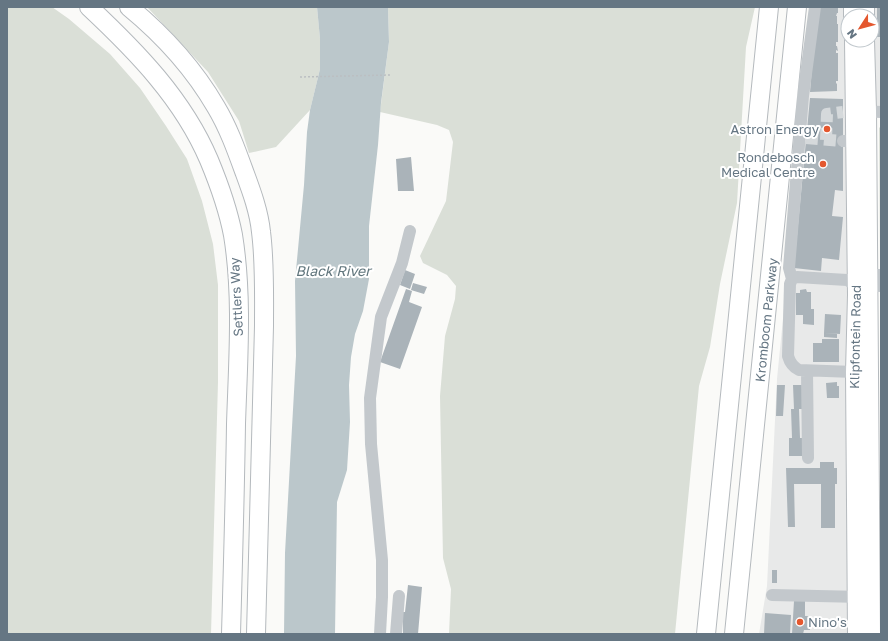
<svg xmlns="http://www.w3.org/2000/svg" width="888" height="641" font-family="'Golos Text',sans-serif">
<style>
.built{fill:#e8e9e9}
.green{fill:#dadfd7}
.water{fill:#bbc7cb}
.building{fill:#aab3b9}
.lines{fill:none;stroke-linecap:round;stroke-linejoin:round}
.minor-tunnel{stroke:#d5d9db;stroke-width:12;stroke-dasharray:12 6;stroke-linecap:butt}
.major-casing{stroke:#b5babe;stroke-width:18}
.highway-casing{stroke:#b4b9bd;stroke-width:20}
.path{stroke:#bbbfc2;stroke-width:1.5;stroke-dasharray:2 2;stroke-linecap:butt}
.minor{stroke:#c3c8cc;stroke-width:12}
.major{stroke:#fff;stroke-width:16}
.highway{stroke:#fff;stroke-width:18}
.poi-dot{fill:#e4572e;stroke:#fff;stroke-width:1.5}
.labels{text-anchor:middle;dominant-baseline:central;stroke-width:4;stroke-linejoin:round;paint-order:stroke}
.poi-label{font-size:13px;fill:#657683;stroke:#fff;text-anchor:end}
.street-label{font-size:13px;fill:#657683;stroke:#fff}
.water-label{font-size:14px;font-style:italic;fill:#60757c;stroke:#fff}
</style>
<rect width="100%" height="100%" fill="#fafaf8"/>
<path class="built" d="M814,7h38l-4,9v24l8,594h-97l8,-48 10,-207z
M866,7h15v105l-13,-1 4,-95z"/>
<path class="green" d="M7,7h45l17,12 41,35 30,34 26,38 21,33 15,42 11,43 5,41v97l-7,252h-204z
M147,7h170l3,32v30l-10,41 -34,37 -27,6 -10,-32 -31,-49z
M388,7h367l-9,40 -9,156 -17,81 -10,63 -11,39 -24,248h-226l2,-45 -8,-31 -3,-162 5,-60 10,-37 1,-13 -9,-11 -24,-12 -3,-7 26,-55 7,-59 -4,-12 -12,-5 -57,-13 9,-70z
M881,126v136h-1l-1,-134z"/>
<path class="water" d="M317,7h71l1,35 -8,61 -3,42 -9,81v53l-6,32 -8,23 -4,23 -2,28 1,37 -3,48 -10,32 -2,132h-51l1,-81 11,-197 -1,-75 9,-96 3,-53 3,-22 10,-41v-30z"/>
<path class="building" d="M817,7h21v6h-1l-1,3h1v8h1v18h-2v4h1l1,5 -2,-1v3h2v28h-2v2l1,1v7l-27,1z
M877,7h4v30h-4z
M810,98l33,1v92l-8,-1 -3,26 11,1 -4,43 -17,-2 -1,13 -27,-3z
M411,157l3,34h-16l-2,-32z
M405,270l10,4 -5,15 -10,-4z
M413,283l14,4 -3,7 -13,-4z
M406,289l6,2 -3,11 13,5 -22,62 -20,-7z
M806,289l1,3h4v17h3v16l-11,-1v-9h-7v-22h4v-3z
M825,314l16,1 -1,19 -16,-1z
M824,333l13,1v4l-13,-1z
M822,339h17v23h-26v-19h9z
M837,382v4h2v12h-12l-1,-15z
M777,385h8l-2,31h-7z
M793,385h9v24h-3l1,29h2v18h-13v-18h3l-1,-29h3z
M820,462h14v6h3v16h-2v44h-14v-44h-27l1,43h-7l-2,-59h34z
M772,570h5v13h-5z
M408,585l14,2 -4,47h-15v-22h2z
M794,601h11v15h5v14h-6l-1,4h-11z
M765,613l26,2 -1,19h-26z"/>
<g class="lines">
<path class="minor-tunnel" d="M806,138l37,3
M826,140l1,-26 16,-2"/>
<g class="major-casing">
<path id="major" d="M852,7v9
M866,7v9
M853,40l3,255 -2,77 2,262
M866,40l2,71 4,523"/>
</g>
<g class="highway-casing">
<path id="highway" d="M89,7c48,45 94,92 120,153 10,24 19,49 24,75 10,62 5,126 3,189 -1,70 -3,140 -5,210
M129,7c34,28 65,62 87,100 12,20 20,42 28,64 7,19 15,40 17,61 4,31 3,62 3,94l-8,308
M706,634l63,-627
M734,634l63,-627"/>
</g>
<path class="path" d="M300,77l90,-2"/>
<path class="minor" d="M860,111l21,1
M843,141h11
M862,275h19
M792,279l-3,-11 14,-172 12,-89
M807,371l1,87
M854,372l-55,-2c-6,-3 -9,-7 -11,-14l2,-72 2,-5 5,-2 50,3 8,5 26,1
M772,595l91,2
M380,634l2,-37v-37l-11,-116 -1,-46 11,-81 21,-54 8,-32
M396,634l3,-38"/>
<use href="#major" class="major"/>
<use href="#highway" class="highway"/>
</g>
<g class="poi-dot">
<circle cx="827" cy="129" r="4"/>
<circle cx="823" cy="164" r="4"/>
<circle cx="800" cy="622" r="4"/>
</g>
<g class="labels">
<g class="poi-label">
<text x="819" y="129">Astron Energy</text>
<text x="815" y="157">Rondebosch<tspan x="815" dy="15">Medical Centre</tspan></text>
<text x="808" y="622" text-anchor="start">Nino's</text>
</g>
<g class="street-label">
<text transform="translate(236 297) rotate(-93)">Settlers Way</text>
<text transform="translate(766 320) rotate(-84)">Kromboom Parkway</text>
<text transform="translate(855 337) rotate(-89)">Klipfontein Road</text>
</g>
<g class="water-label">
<text x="333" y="270">Black River</text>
</g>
</g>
<rect width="888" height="641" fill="none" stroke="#657683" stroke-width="16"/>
<g transform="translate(860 28) rotate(234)"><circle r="19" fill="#ffffff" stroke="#c1c8cd"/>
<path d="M0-3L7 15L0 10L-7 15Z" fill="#e4572e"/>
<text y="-6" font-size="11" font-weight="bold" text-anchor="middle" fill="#657683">N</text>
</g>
</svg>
